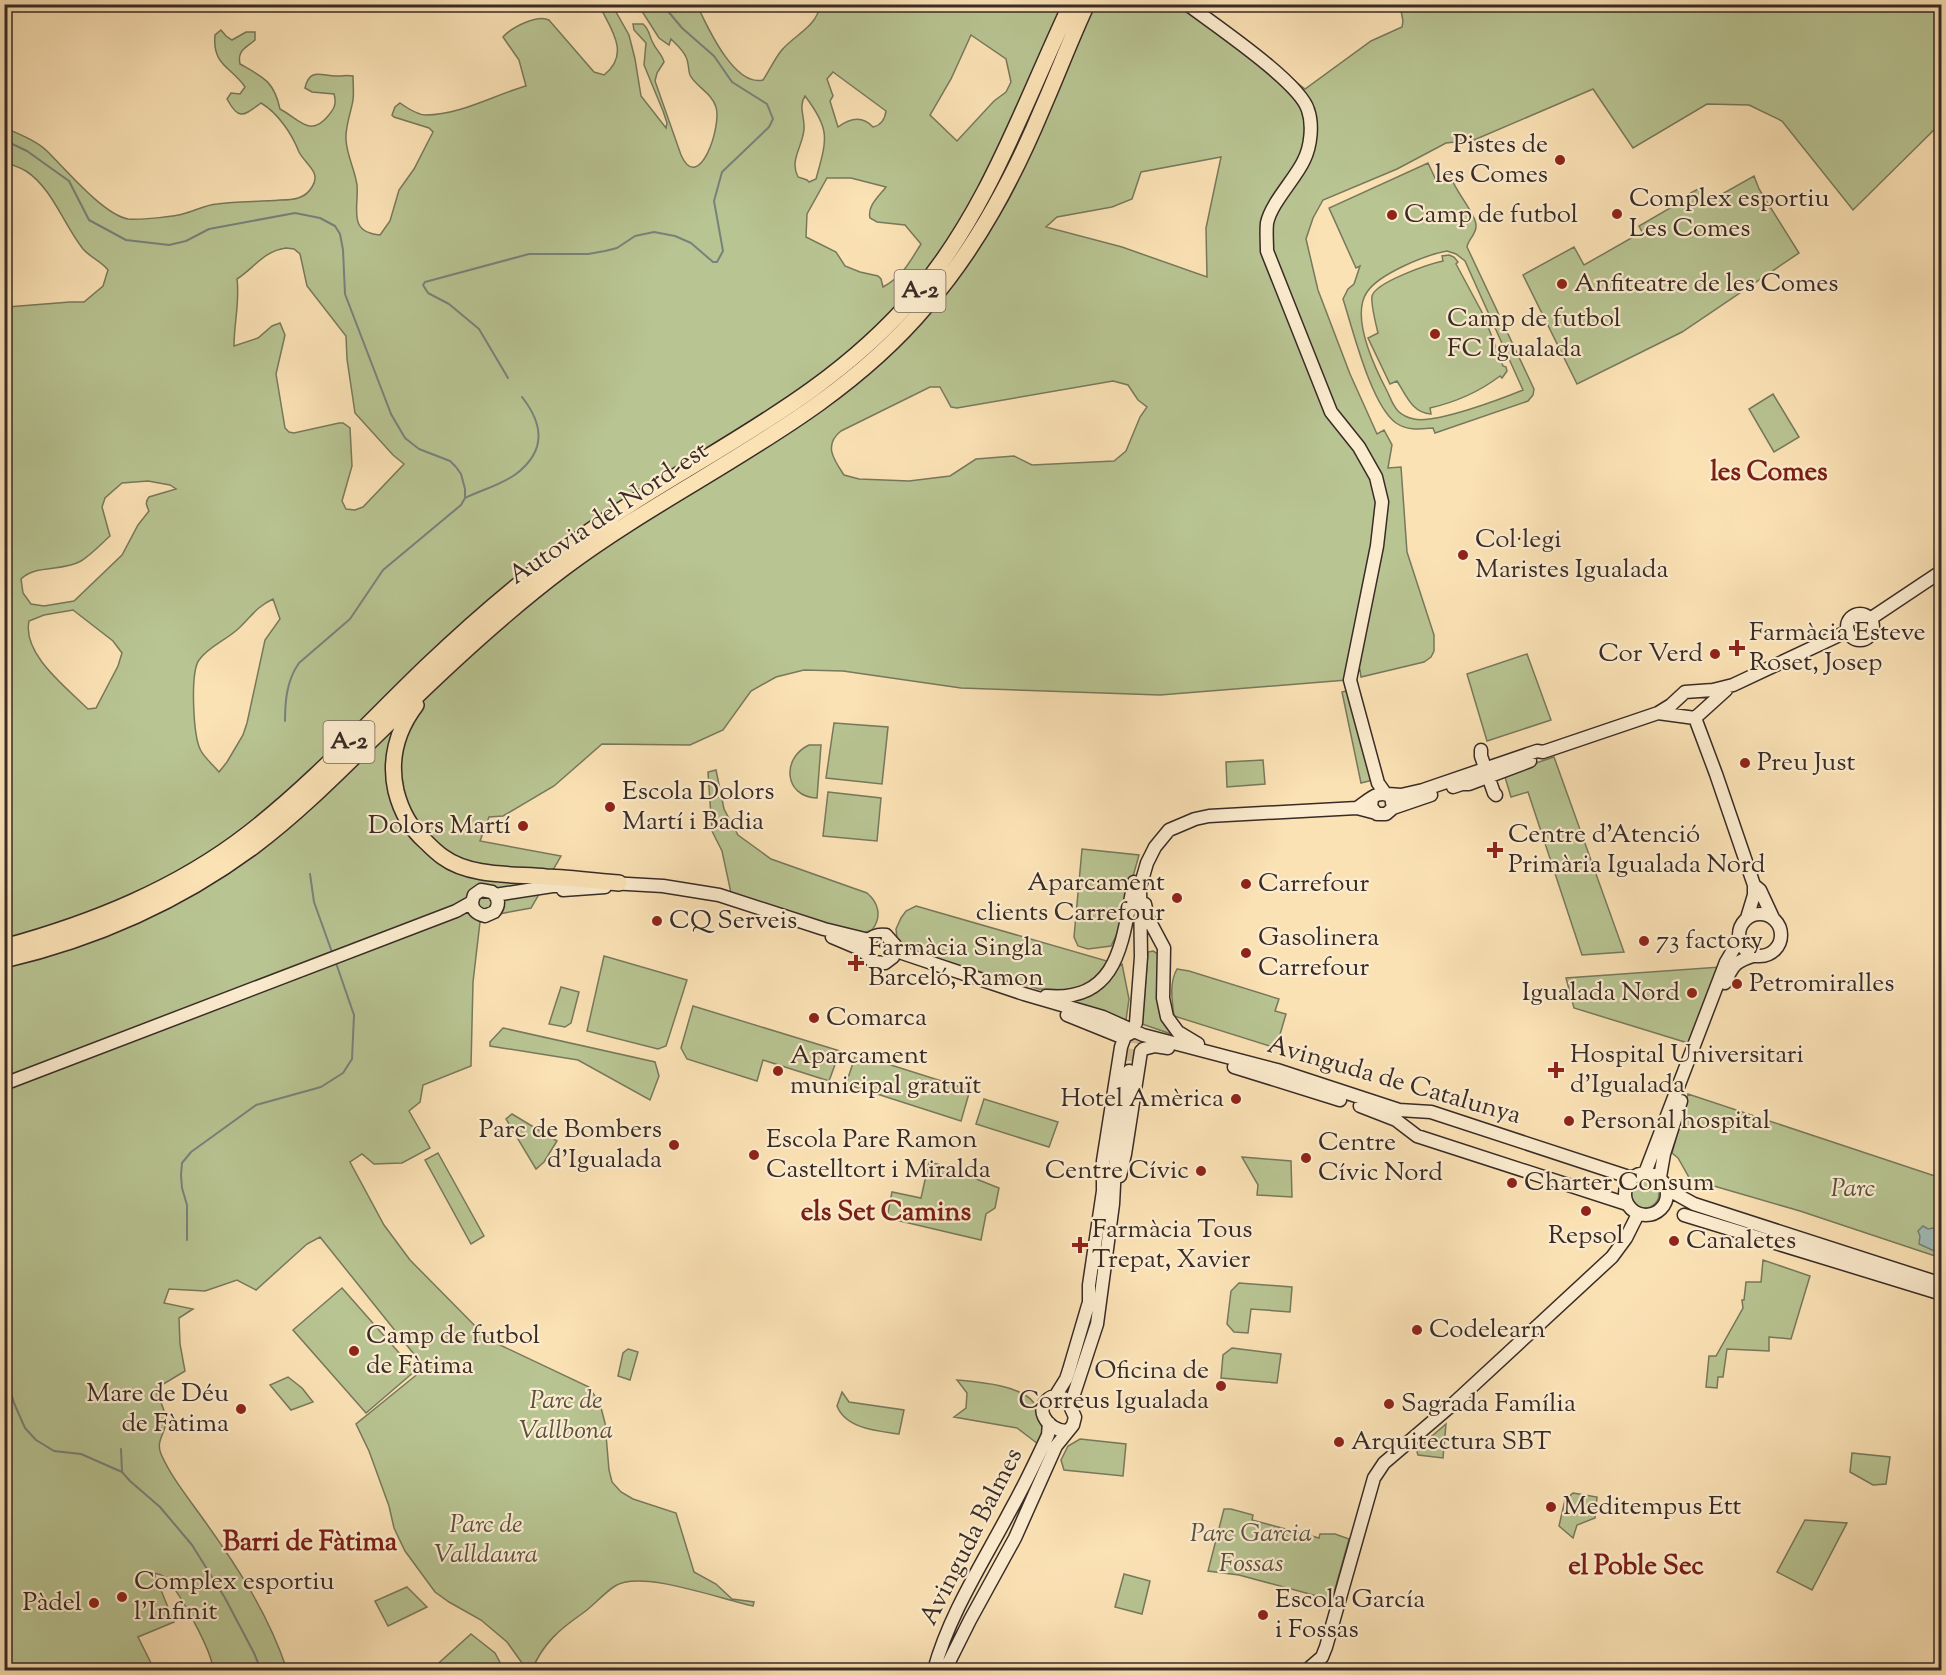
<svg xmlns="http://www.w3.org/2000/svg" width="1946" height="1675" font-family="'Sorts Mill Goudy',serif">
<style>
.green{fill:#b8c492;stroke:#78785c;stroke-width:1.5;fill-rule:evenodd}
.water{fill:#a0bcb6;stroke:#77827c;stroke-width:1.5}
.lines{fill:none;stroke-linecap:round;stroke-linejoin:round}
.stream{stroke:#77827c;stroke-width:2}
.secondary-tunnel{stroke:#d4bd98;stroke-width:12;stroke-dasharray:12 6;stroke-linecap:butt}
.secondary-casing{stroke:#392b26;stroke-width:15}
.highway-casing{stroke:#392b26;stroke-width:18}
.secondary{stroke:#fceccf;stroke-width:12}
.highway{stroke:#fbe2b5;stroke-width:15}
.poi-dot{fill:#8f2418;stroke:#fceccf;stroke-width:2}
.labels{text-anchor:middle;dominant-baseline:central;stroke-width:4.5;stroke-linejoin:round;paint-order:stroke}
.shield{fill:#fceccf;stroke:#746559;stroke-width:1.5}
.shield-label{font-size:24px;font-weight:bold;fill:#392b26}
.poi-label{font-size:26px;fill:#392b26;stroke:#fceccf;text-anchor:start}
.street-label{font-size:26px;fill:#392b26;stroke:#fceccf}
.park-label{font-size:26px;font-style:italic;fill:#595141;stroke:#fceccf}
.neighbourhood-label{font-size:27px;font-weight:bold;fill:#7a1f14;stroke:#fceccf}
</style>
<rect width="100%" height="100%" fill="#fbe2b5"/>
<filter id="stains"><feTurbulence type="fractalNoise" baseFrequency=".00333" numOctaves="4"/><feColorMatrix values="0 0 0 0 .2 0 0 0 0 .09 0 0 0 0 .02 0 0 0 .5 -.17"/></filter>
<radialGradient id="worn" r=".72"><stop offset=".6" stop-color="#630" stop-opacity="0"/><stop offset="1" stop-color="#630" stop-opacity=".3"/></radialGradient>
<path class="green" d="M599,5h13l17,30 6,24 6,37 25,32 1,-5 -4,-12 -19,-46 2,-22 -12,-13 -1,-6h10c7,6 6,12 10,19 3,7 9,11 11,19l-7,11 -2,8 26,74c18,40 41,-29 35,-48 -4,-14 -21,-21 -26,-32 -2,-5 -1,-12 -4,-18 -3,-7 -9,-12 -15,-18l-2,6 -10,-7 -21,-33h59c10,21 37,82 66,75 6,-9 11,-20 18,-29 13,-16 36,-24 39,-46h377l108,84 66,-48 31,-14 1,-6 -3,-16h541v118l-88,87 -71,-89 -33,-16 -42,-1 -74,44 -40,-59 -119,51 -28,3 -49,26 -74,31 -10,18 -7,21 12,51 32,84 27,60 7,-4 8,15 -4,23 13,-1 6,85 27,83v16l-3,6 -7,5 -63,15 -1,-7 -13,10 -187,15 -199,-7 -118,-17 -39,-1 -28,7 -25,14 -28,39 -33,15 -88,-1 -48,42 -51,30 -14,1 -9,24 81,15 -30,52 -32,6 -3,3 -16,5 -7,60 -2,84 -48,19 -3,17 -11,9 21,37 -28,15 -28,1 -12,-10 -12,8 34,63 26,35 74,75 16,10 89,42 11,17 5,19 4,47 3,12 9,10 12,7 43,14 18,59 22,12 16,15 22,3 -1,4c-30,-6 -112,-37 -138,-20 -11,7 -21,19 -32,27 -23,16 -40,30 -51,57h-5l-20,-28 -26,-22 -32,-18 -14,-10 -30,-41 -11,-23 -5,-22 -20,-55 -13,-27 69,-56 -105,-131 -13,7 -51,46 -19,-10 -32,11 -36,-2 -5,14 29,6 -14,9 1,26 5,27 -30,18c3,8 10,20 11,30 1,13 -11,21 -5,35 11,25 29,46 45,69 33,46 63,93 81,147h-74c0,-17 -36,-84 -50,-94 -3,-2 -6,-2 -9,-3l20,49 -36,15 13,26 -3,3 2,4h-145l-1,-1365 3,2 63,-5h14l19,-16 5,-16c-7,-9 -17,-12 -25,-21 -19,-24 -31,-61 -57,-78 -7,-4 -15,-6 -21,-10v-33c14,6 32,13 43,24 18,18 56,63 80,67 13,1 46,-2 58,-6 11,-3 19,-8 31,-9 21,-3 42,-2 63,-4 13,0 25,-1 32,-13 10,-15 -7,-23 -13,-35 -7,-18 -21,-39 -38,-49 -18,13 -22,18 -34,-4l4,-6 9,1 5,-7c-13,-20 -33,-21 -30,-52l6,-5 5,6 6,4 14,-8h9v8c-9,8 -18,10 -15,24 23,13 34,17 40,45 19,10 30,29 48,7 6,-7 9,-12 6,-22l-22,-2 -7,-4c5,-22 18,-11 33,-12 6,0 8,-1 15,0 0,8 1,16 0,24 -2,13 -8,26 -7,40 1,16 9,30 11,45 2,23 -10,47 23,50l10,-14 9,-31 15,-21 19,-37 -4,-4 -35,-11 -2,-2 3,-8 5,-4c7,5 17,12 26,12 34,0 68,-20 100,-29l-7,-26 -16,-23c9,-10 35,-23 46,-17l45,52 10,3c27,-21 7,-46 -5,-70zM971,35l35,24 5,23 -5,10 -12,9 -37,40 -27,-26 21,-36zM833,72l53,39c-1,8 -4,14 -13,16 -11,-12 -23,-9 -35,0l-8,-26 3,-5 -6,-17zM805,96c26,34 22,43 11,83l-7,3 -2,-2 -9,-3c-9,-17 5,-31 6,-48 1,-12 -6,-22 1,-33zM1221,157l-15,71 1,49 -85,-30 -76,-20 11,-10 55,-10 20,-8 9,-27zM827,178h24l35,9c-7,9 -19,19 -16,31l7,4 28,3 16,19c-12,19 -18,32 -38,43l-2,-8 -3,-3 -18,-4 -15,-6 -9,-14 -30,-15 1,-23zM286,248l8,1 6,5 7,32 39,50 1,23 8,54 38,42 11,9 -41,43 -8,3 -9,-1 -4,-8 10,-35 -2,-38 -7,-5h-4l-45,10 -5,-1 -4,-4 -9,-54 9,-39 -5,-12 -8,3 -14,12 -24,8c0,-23 6,-45 3,-67 17,-11 27,-28 49,-31zM1113,381l15,4 10,15 9,7 -7,10 -14,34 -12,10 -82,4 -18,-9 -38,3 -26,17 -41,5 -50,-2 -15,-4c-10,-15 -21,-30 -3,-44l89,-44h10l11,20 6,1zM148,481l22,4 6,4 -27,8c-4,5 -3,8 0,14l-11,14 -16,30 -48,46 -30,5 -13,-2 -8,-11 -2,-14c15,-15 41,-7 60,-18 10,-6 20,-17 29,-25l-8,-29 3,-9 17,-15zM273,599l7,20 -15,21 -18,83 -4,12 -16,27 -8,10c-6,-7 -14,-14 -18,-21 -8,-14 -11,-78 -2,-91 9,-13 27,-20 39,-31 13,-12 18,-22 35,-30zM73,610l40,31 9,12 -4,13 -22,42 -8,1c-22,-22 -66,-55 -59,-88l15,-6z
M1428,163l8,17 6,-4 9,1c4,14 25,37 25,48 1,9 -8,14 -9,22l67,142 -1,6 -5,6 -93,32 -2,-5c-13,1 -25,3 -37,-5 -25,-18 -43,-93 -53,-124l5,-10 6,-5 6,-18 -4,2 -27,-60zM1447,251l9,3 9,7 58,129c-22,9 -88,34 -109,29 -5,-1 -12,-4 -16,-8 -5,-5 -8,-14 -11,-20 -12,-23 -37,-74 -20,-99 12,-18 58,-37 80,-41z
M1754,176l5,13 40,64 -117,79 -105,52 -54,-109 51,-28 10,18 58,-33 -3,-6 45,-26 -1,-3 17,-9 8,14z
M1449,255l5,2 4,5 -2,2 28,52 19,50 3,1 1,4 -5,7 -2,-2c-21,16 -44,26 -70,32l1,6c-19,-1 -25,-19 -34,-33l-7,3 -22,-46 10,-5c-2,-8 -7,-29 -6,-37 4,-14 57,-32 71,-35l-1,-5z
M1773,394l26,43 -25,15 -25,-43z
M1527,654l24,66 -64,21 -20,-67z
M1350,690l23,90 -12,3 -19,-91z
M834,723l54,4 -6,57 -56,-6z
M809,745h12l-4,53c-33,-1 -36,-40 -8,-53z
M1554,757l70,195 -42,3 -54,-163 -17,5 -6,-20 4,-5z
M1263,760l2,24 -38,3 -1,-25z
M716,770l8,39 14,26 33,24 96,34c12,10 15,24 5,37l-8,3 -40,-9 -93,-31 -9,-42 -10,-20 -4,-59z
M828,792l53,6 -4,43 -54,-5z
M1082,849l57,6 -22,79 -6,12 -23,3 -10,-3 -4,-9z
M916,906l191,55 1,6 -21,20 -18,3 -30,-1 -109,-32 -27,-10 -6,-9 -1,-9 5,-11 5,-7z
M1153,951l5,3 3,21 16,61 -35,-12 6,-72z
M604,956l83,24 -21,66 -8,3 -71,-18z
M1122,964l7,35 -3,21 -59,-16 -1,-3z
M1720,967l-32,76 -114,-35 -8,-30z
M1177,969l12,2 90,28 -4,12 11,3 -10,34 -102,-32c-2,-16 -5,-33 3,-47z
M561,987l18,5 -8,31 -6,4 -16,-3z
M693,1006l147,45 -11,30 -66,-21 -6,21 -70,-22 -6,-11z
M503,1028l152,34 4,14 -9,24 -72,-40 -88,-14v-4z
M856,1054l114,36 -9,31 -115,-37z
M1688,1094l253,84v80l-141,-47 -110,-32 -12,-21 -6,-5z
M984,1099l74,23 -9,25 -73,-23z
M512,1114l45,27 -13,21 -8,7 -30,-50z
M438,1153l46,83 -13,8 -46,-84z
M1242,1157l49,4 1,36 -35,-2 1,-10z
M929,1162l12,3 58,23 -4,20 -9,6 -5,26 -94,-22 5,-26 29,6z
M1631 1194a14 14 0 1 1 28 0a14 14 0 1 1-28 0Z
M1763,1260l47,16 -19,63 -22,-2v14l-42,-2 -4,28h-5l-1,11 -11,-1 3,-31h7l27,-48 -1,-8h2l2,-18h15z
M1239,1283l53,4 -2,25 -39,-3 -3,24 -14,-1 -7,-8 4,-33z
M342,1288l73,83 -49,42 -73,-83z
M1232,1348l49,6 -4,29 -56,-5 2,-23z
M628,1349l10,3 -8,28 -12,-4 5,-23z
M288,1377l14,11 11,14 -22,8 -21,-25z
M957,1380c21,2 64,5 77,23 2,4 4,10 5,14 5,10 4,18 -1,27l-21,-16 -63,-11 12,-9 1,-15z
M842,1392l7,10 55,8 -5,24c-21,-3 -53,-5 -62,-28z
M1446,1424l-3,34 -25,-3 -1,-3 1,-4z
M1080,1439l46,5 -3,32 -59,-6 -3,-10 7,-14z
M1852,1453l38,4 -4,27 -13,1 -23,-13z
M1573,1493l24,4 -2,21 -18,7 -4,13 -14,-12 6,-26z
M1224,1509h7l22,6 -1,5 67,18 1,-4h15l14,5 -17,61 -93,-25 -31,-4z
M1805,1520l42,3 -35,67 -35,-18z
M1124,1574l26,7 -8,33 -27,-7z
M407,1587l20,20 -39,19 -13,-25z
M471,1634l24,19 9,17h-73z"/>
<path class="water" d="M1923,1226l5,3 5,-1 7,5 1,21 -22,-10 1,-8 -2,-5z"/>
<g class="lines">
<path class="stream" d="M4,140l23,11 42,30 20,39 37,20 43,5 17,-4 23,-12 86,-16 25,5 15,8 5,8 3,16 2,44 46,120 14,24 14,11 31,12 6,6 5,7 4,15v9l-4,7 -78,65 -33,49 -51,44c-12,17 -14,37 -14,58
M508,378l-29,-49 -30,-25 -21,-11 -5,-8 2,-3 104,-28h59l17,-3 12,-3 18,-12 19,-4 21,4 16,7 22,19h4l6,-11 -9,-50 8,-29 47,-45 4,-8 -6,-15 -35,-22 -18,-26 -32,-28 -20,-24
M465,498c16,-8 36,-13 51,-24 30,-23 28,-49 6,-77
M310,874l4,28 19,53
M187,1240v-35l-5,-17 -1,-13 1,-12 9,-11 65,-47 65,-18 22,-14 9,-14 2,-44 -18,-52
M4,1370l10,33 11,25 11,12 18,11 27,3 41,18 8,9 30,26 32,38 33,53 29,55 7,17
M121,1449l1,22"/>
<path class="secondary-tunnel" d="M1131,1061l5,-36"/>
<g class="secondary-casing">
<path id="secondary" d="M1187,4c26,20 113,78 121,106 5,14 3,36 -4,50 -8,18 -33,43 -37,63 -1,9 0,19 0,28l64,161 28,35 17,30 6,25 -5,44 -27,134 28,103 7,10
M1847 627a13 13 0 1 1 26 0a13 13 0 1 1-26 0Z
M1870,619l72,-48
M1658,713l37,5 31,-28
M1695,718l21,56 38,111v10l-7,23
M1481,750v6l13,37 2,2
M1453,787l9,-3h7l61,-23
M1388,794l13,1 22,-5 114,-39 6,1 115,-39 13,-8 14,-13 28,-2 20,-5 115,-54
M1357,808c11,-7 22,-20 34,-11l2,11 -7,6h-9l-6,-7 1,-8
M1393,808l38,-13
M610,883l53,3 56,9 105,34 45,11
M1754,885l6,5 13,28
M563,890l42,-3
M495,895l77,-12
M1145,904l3,14 16,30 -1,50 4,19 11,15 20,12
M1739 935a21 21 0 1 1 42 0a21 21 0 1 1-42 0Z
M832,937l26,11 8,6
M895,945l-2,12 -8,6 -12,-1c-14,-12 -5,-30 13,-27l16,18 122,41 79,23 40,18 134,35 122,40 32,2 201,66
M1725,983c8,-19 11,-22 31,-28
M1046,996c75,7 76,-58 88,-114
M1067,1015l57,23
M1136,1023l5,-66 -1,-70 7,-24 8,-16 14,-17 26,-11 14,-3 148,-8 19,5
M1143,1049l12,-3 13,2
M1234,1067l106,33
M4,1084l452,-173 16,-9 2,-7 7,-5 11,2c7,6 8,13 2,20l-9,4c-8,-2 -13,-6 -13,-14
M1360,1106l36,14 21,16 210,68
M1114,1154l15,-83
M1625 1194a21 21 0 1 1 42 0a21 21 0 1 1-42 0Z
M1645,1173l81,-211 13,-22
M1120,1176l5,-22 16,-103
M1660,1177l4,-23 17,-53
M1667,1189l27,15 248,80
M1684,1215l258,79
M1056,1395l10,-16 3,-9 20,-68v-17l14,-94v-30l18,-114 4,-11 8,-4
M1070,1406l27,-82 16,-120 3,-57
M934,1670c15,-55 48,-106 75,-157 14,-25 27,-52 39,-78l1,-12
M945,1670l25,-50 45,-82 41,-92 17,-21 2,-8 -5,-11 -6,-8 -8,-3c-27,9 -9,37 12,36
M1307,1670l15,-13 4,-10 48,-169 10,-15 69,-59 159,-147 14,-19 12,-24"/>
</g>
<g class="highway-casing">
<path id="highway" d="M416,705c-19,25 -27,55 -20,86 5,20 15,38 30,51 5,5 11,11 17,15 27,20 71,17 103,20 24,1 49,4 73,6
M4,947c88,-24 173,-58 245,-114 64,-50 119,-110 177,-166 46,-44 94,-86 146,-123 117,-86 247,-135 344,-249 72,-84 108,-192 155,-291
M4,960c90,-21 176,-59 250,-114 52,-39 96,-86 143,-131 53,-52 108,-103 168,-148 119,-89 264,-145 361,-261 51,-59 87,-127 117,-199 15,-34 28,-69 44,-103"/>
</g>
<use href="#secondary" class="secondary"/>
<use href="#highway" class="highway"/>
</g>
<g class="poi-dot">
<circle cx="1560" cy="160" r="6"/>
<circle cx="1617" cy="214" r="6"/>
<circle cx="1392" cy="215" r="6"/>
<circle cx="1562" cy="284" r="6"/>
<circle cx="1435" cy="334" r="6"/>
<circle cx="1463" cy="555" r="6"/>
<path d="M1734 639h6v6h6v6h-6v6h-6v-6h-6v-6h6z"/>
<circle cx="1715" cy="654" r="6"/>
<circle cx="1745" cy="763" r="6"/>
<circle cx="610" cy="807" r="6"/>
<circle cx="523" cy="826" r="6"/>
<path d="M1492 841h6v6h6v6h-6v6h-6v-6h-6v-6h6z"/>
<circle cx="1246" cy="884" r="6"/>
<circle cx="1177" cy="898" r="6"/>
<circle cx="657" cy="921" r="6"/>
<circle cx="1644" cy="941" r="6"/>
<circle cx="1246" cy="953" r="6"/>
<path d="M853 954h6v6h6v6h-6v6h-6v-6h-6v-6h6z"/>
<circle cx="1737" cy="984" r="6"/>
<circle cx="1692" cy="993" r="6"/>
<circle cx="814" cy="1018" r="6"/>
<path d="M1553 1061h6v6h6v6h-6v6h-6v-6h-6v-6h6z"/>
<circle cx="778" cy="1071" r="6"/>
<circle cx="1236" cy="1099" r="6"/>
<circle cx="1569" cy="1121" r="6"/>
<circle cx="674" cy="1145" r="6"/>
<circle cx="754" cy="1155" r="6"/>
<circle cx="1306" cy="1158" r="6"/>
<circle cx="1201" cy="1171" r="6"/>
<circle cx="1512" cy="1183" r="6"/>
<circle cx="1586" cy="1211" r="6"/>
<circle cx="1674" cy="1241" r="6"/>
<path d="M1077 1236h6v6h6v6h-6v6h-6v-6h-6v-6h6z"/>
<circle cx="1417" cy="1330" r="6"/>
<circle cx="354" cy="1351" r="6"/>
<circle cx="1221" cy="1386" r="6"/>
<circle cx="1389" cy="1404" r="6"/>
<circle cx="241" cy="1409" r="6"/>
<circle cx="1339" cy="1442" r="6"/>
<circle cx="1551" cy="1507" r="6"/>
<circle cx="122" cy="1597" r="6"/>
<circle cx="94" cy="1603" r="6"/>
<circle cx="1263" cy="1615" r="6"/>
</g>
<g class="labels">
<g class="shield">
<rect x="894.5" y="270" width="51" height="42" rx="4.5"/>
<rect x="323.5" y="721" width="51" height="42" rx="4.5"/>
</g>
<g class="shield-label">
<text x="920" y="291">A-2</text>
<text x="349" y="742">A-2</text>
</g>
<g class="poi-label">
<text x="1548" y="145" text-anchor="end">Pistes de<tspan x="1548" dy="30">les Comes</tspan></text>
<text x="1629" y="199">Complex esportiu<tspan x="1629" dy="30">Les Comes</tspan></text>
<text x="1404" y="215">Camp de futbol</text>
<text x="1574" y="284">Anfiteatre de les Comes</text>
<text x="1447" y="319">Camp de futbol<tspan x="1447" dy="30">FC Igualada</tspan></text>
<text x="1475" y="540">Col·legi<tspan x="1475" dy="30">Maristes Igualada</tspan></text>
<text x="1749" y="633">Farmàcia Esteve<tspan x="1749" dy="30">Roset, Josep</tspan></text>
<text x="1703" y="654" text-anchor="end">Cor Verd</text>
<text x="1757" y="763">Preu Just</text>
<text x="622" y="792">Escola Dolors<tspan x="622" dy="30">Martí i Badia</tspan></text>
<text x="511" y="826" text-anchor="end">Dolors Martí</text>
<text x="1508" y="835">Centre d'Atenció<tspan x="1508" dy="30">Primària Igualada Nord</tspan></text>
<text x="1165" y="883" text-anchor="end">Aparcament<tspan x="1165" dy="30">clients Carrefour</tspan></text>
<text x="1258" y="884">Carrefour</text>
<text x="669" y="921">CQ Serveis</text>
<text x="1258" y="938">Gasolinera<tspan x="1258" dy="30">Carrefour</tspan></text>
<text x="1656" y="941">73 factory</text>
<text x="868" y="948">Farmàcia Singla<tspan x="868" dy="30">Barceló, Ramon</tspan></text>
<text x="1749" y="984">Petromiralles</text>
<text x="1680" y="993" text-anchor="end">Igualada Nord</text>
<text x="826" y="1018">Comarca</text>
<text x="1570" y="1055">Hospital Universitari<tspan x="1570" dy="30">d'Igualada</tspan></text>
<text x="790" y="1056">Aparcament<tspan x="790" dy="30">municipal gratuït</tspan></text>
<text x="1224" y="1099" text-anchor="end">Hotel Amèrica</text>
<text x="1581" y="1121">Personal hospital</text>
<text x="662" y="1130" text-anchor="end">Parc de Bombers<tspan x="662" dy="30">d'Igualada</tspan></text>
<text x="766" y="1140">Escola Pare Ramon<tspan x="766" dy="30">Castelltort i Miralda</tspan></text>
<text x="1318" y="1143">Centre<tspan x="1318" dy="30">Cívic Nord</tspan></text>
<text x="1189" y="1171" text-anchor="end">Centre Cívic</text>
<text x="1524" y="1183">Charter Consum</text>
<text x="1092" y="1230">Farmàcia Tous<tspan x="1092" dy="30">Trepat, Xavier</tspan></text>
<text x="1586" y="1236" text-anchor="middle">Repsol</text>
<text x="1686" y="1241">Canaletes</text>
<text x="1429" y="1330">Codelearn</text>
<text x="366" y="1336">Camp de futbol<tspan x="366" dy="30">de Fàtima</tspan></text>
<text x="1209" y="1371" text-anchor="end">Oficina de<tspan x="1209" dy="30">Correus Igualada</tspan></text>
<text x="229" y="1394" text-anchor="end">Mare de Déu<tspan x="229" dy="30">de Fàtima</tspan></text>
<text x="1401" y="1404">Sagrada Família</text>
<text x="1351" y="1442">Arquitectura SBT</text>
<text x="1563" y="1507">Meditempus Ett</text>
<text x="134" y="1582">Complex esportiu<tspan x="134" dy="30">l'Infinit</tspan></text>
<text x="1275" y="1600">Escola García<tspan x="1275" dy="30">i Fossas</tspan></text>
<text x="82" y="1603" text-anchor="end">Pàdel</text>
</g>
<g class="street-label">
<text transform="translate(609 514) rotate(-34)">Autovia del Nord-est</text>
<text transform="translate(1394 1081) rotate(16)">Avinguda de Catalunya</text>
<text transform="translate(972 1537) rotate(-63)">Avinguda Balmes</text>
</g>
<g class="park-label">
<text x="1853" y="1189">Parc</text>
<text x="566" y="1401">Parc de<tspan x="566" dy="30">Vallbona</tspan></text>
<text x="486" y="1525">Parc de<tspan x="486" dy="30">Valldaura</tspan></text>
<text x="1251" y="1534">Parc Garcia<tspan x="1251" dy="30">Fossas</tspan></text>
</g>
<g class="neighbourhood-label">
<text x="1769" y="473">les Comes</text>
<text x="886" y="1213">els Set Camins</text>
<text x="310" y="1543">Barri de Fàtima</text>
<text x="1636" y="1567">el Poble Sec</text>
</g>
</g>
<rect width="1946" height="1675" fill="none" stroke="#fbe2b5" stroke-width="24"/>
<rect x="6" y="6" width="1934" height="1663" fill="none" stroke="#392b26" stroke-width="3"/>
<rect x="12" y="12" width="1922" height="1651" fill="none" stroke="#392b26" stroke-width="1.5"/>
<rect width="100%" height="100%" filter="url(#stains)"/>
<rect width="100%" height="100%" fill="url(#worn)"/>
</svg>
